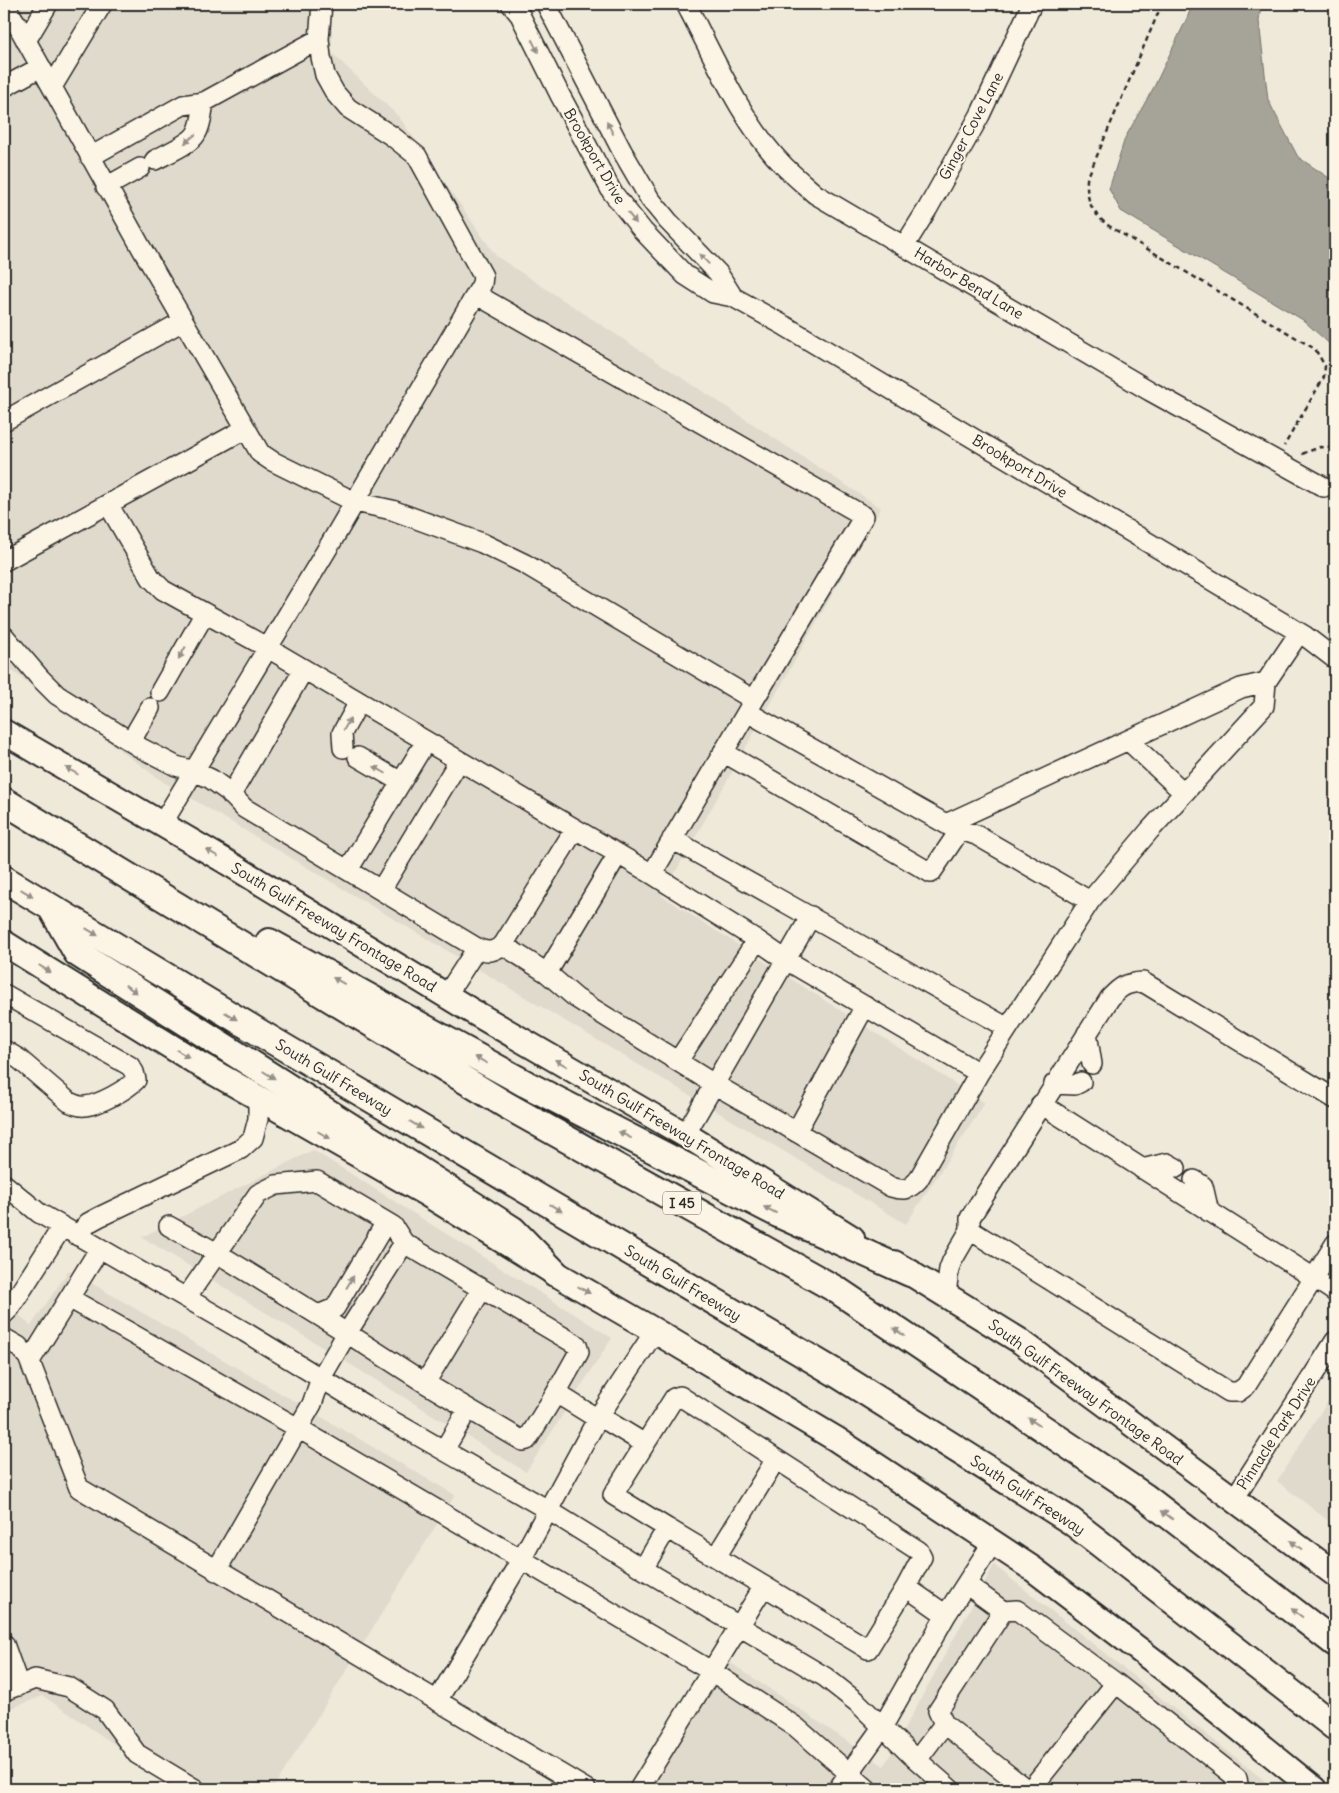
<svg xmlns="http://www.w3.org/2000/svg" width="1339" height="1793" font-family="Delius,sans-serif">
<style>
.built{fill:#e0dacc}
.water{fill:#a6a399;stroke:#75736d}
.lines{fill:none;stroke-linecap:round;stroke-linejoin:round}
.minor-casing{stroke:#2b2b2b;stroke-width:22}
.major-casing{stroke:#2b2b2b;stroke-width:28}
.highway-casing{stroke:#2b2b2b;stroke-width:30}
.path{stroke:#2b2b2b;stroke-width:2.5;stroke-dasharray:5 4;stroke-linecap:butt}
.minor{stroke:#fcf5e5;stroke-width:19}
.major{stroke:#fcf5e5;stroke-width:24}
.highway{stroke:#fcf5e5;stroke-width:26}
.oneway{fill:#949088}
.labels{text-anchor:middle;dominant-baseline:central;stroke-width:4;stroke-linejoin:round;paint-order:stroke}
.shield{fill:#fcf5e5;stroke:#6a6863;stroke-width:1}
.shield-label{font-size:14px;font-weight:bold;fill:#2b2b2b}
.street-label{font-size:15px;fill:#2b2b2b;stroke:#fcf5e5}
</style>
<rect width="100%" height="100%" fill="#efe9da"/>
<filter id="ink" filterUnits="userSpaceOnUse"><feTurbulence type="fractalNoise" baseFrequency=".02" numOctaves="2"/><feDisplacementMap in="SourceGraphic" scale="10" xChannelSelector="R" yChannelSelector="G"/><feConvolveMatrix kernelMatrix="1 2 1 2 8 2 1 2 1" color-interpolation-filters="sRGB"/></filter>
<g filter="url(#ink)">
<path class="built" d="M4,4h328v49l67,64 97,139 385,252 -219,388 323,207 -79,121 -744,-443 -158,-116z
M313,1150l299,188 -86,134 -384,-235z
M69,1270l386,225 -182,294h-92l-138,-93 -39,15v-410l27,25z
M1335,1390v136l-58,-45z
M994,1565l281,224h-628l78,-130 159,107z"/>
<path class="water" d="M1192,4h69l-2,17 9,79 30,57 37,25v170l-2,-5 -30,-27 -182,-109 -12,-22 16,-51 29,-51 34,-71z"/>
<g class="lines">
<g class="minor-casing">
<path id="minor" d="M4,4l14,22 124,223 118,204 12,8 83,41 37,8 90,33 43,21 229,136 -102,174 -384,-226 -105,-58 -12,-12 -43,-74
M511,4l9,11 40,80 52,97 31,39 42,44 28,18 20,4 52,29 520,310 30,23
M546,4l76,147 28,48 18,22 50,52 15,24
M686,4c27,51 57,121 98,162 10,10 21,19 31,28l335,197 174,96
M26,41l22,-37
M4,87l37,-20
M52,87l50,-83
M90,157l93,-52 21,-3 115,-63
M155,160c11,-6 35,-16 41,-26 6,-9 6,-22 8,-32
M106,187l34,-19
M905,245l23,-37 52,-93 52,-111
M477,295l387,221 -110,184
M4,421l179,-100
M4,561l241,-132
M4,636l35,41 18,18 82,52 37,19 18,5 17,8 18,13 15,16 233,140
M1266,682l33,-49
M160,692l45,-79
M131,741l19,-33
M1129,741l55,52
M343,748l-1,-15 17,-31
M723,752l208,121 29,-43
M358,757l43,25
M231,795l73,-126
M162,824l170,-283 150,-257 1,-8 -66,-120 -25,-20 -44,-28 -13,-15 -10,-18 -4,-18 -2,-18 3,-35
M949,826l27,9 114,66
M672,839l336,189
M618,854l-71,119 29,25 138,86 177,103c13,4 18,3 27,-7l61,-107
M348,870l78,-129
M652,874l105,66
M381,890l78,-129
M503,945l44,28
M446,996l31,-48c11,5 16,4 26,-3l72,-116
M4,998l2,-3 124,71 4,6 2,8c-10,10 -37,25 -51,26 -6,1 -11,-2 -16,-4l-50,-43 -15,-9
M1087,1033l5,31
M678,1061l79,-121 29,20 193,113 111,-172 60,-71 114,-124 2,-24 -25,6 -295,136 -199,-112
M1054,1084l21,1 6,-3
M1335,1099l-192,-117c-17,1 -22,4 -33,16l-140,220v12l259,162h9l8,-6 68,-108 21,14
M1041,1104l273,174 21,-34
M796,1132l69,-126
M685,1135l126,-219
M1142,1169l25,-6 9,5
M1194,1180l9,6 6,26
M4,1184l35,29 206,119 123,75 180,103 95,59 182,108 33,26 52,51 40,35
M169,1226l48,27 130,80 57,-90
M78,1236l10,-13 11,-6 142,-68 12,-11 5,-19v-22
M946,1295l3,-26 3,-8 18,-31
M69,1298l229,130 413,243 85,56 71,62
M186,1298l72,-104 18,-9 41,-4 76,45 11,17 173,102 2,7 -23,41
M4,1314l6,-6 52,-81
M318,1315l17,-7 51,-86
M4,1338l14,8 10,11 51,131 507,301
M30,1361l70,-113
M425,1383l57,-94
M599,1416l46,28 -32,51 54,33
M645,1444l29,-46 6,-2 96,63
M444,1450l24,-41
M1234,1499l101,-158
M716,1557l60,-98 143,92 3,6 -16,30
M643,1569l24,-41 97,58
M216,1571l96,-167 9,-26 26,-45 78,50 98,58 4,-1 29,-47 42,26
M966,1584l37,27
M4,1644l15,42
M4,1691l31,-12 34,8 36,23 32,44 58,35
M437,1701l84,-141 78,-144 56,-85
M917,1760l27,-36
M639,1789l125,-203 104,63 38,-62 40,28
M838,1789l45,-63 63,-111 47,-73
M1026,1789l-82,-65 -6,-13 65,-100 14,-1 99,73 121,95 1,6 -5,5
M1031,1789l85,-106"/>
</g>
<g class="major-casing">
<path id="major" d="M4,732l221,129 245,149 224,130 158,98
M4,943l195,121 228,130 128,79 100,58 181,108 197,130 155,118 126,102
M894,1263l126,78 315,233"/>
</g>
<g class="highway-casing">
<path id="highway" d="M4,801l502,304 331,185 308,207 190,146
M4,879l261,157 569,336 237,149 264,206
M52,909l25,44 436,277 42,43
M269,942l257,142 252,130 132,59"/>
</g>
<path class="path" d="M1162,4l-75,175c-1,22 5,34 22,47l206,123 10,17 -1,11 -40,69
M1302,454l18,-7 15,1"/>
<use href="#minor" class="minor"/>
<use href="#major" class="major"/>
<use href="#highway" class="highway"/>
</g>
<defs><path id="oneway-solid" d="M-6-.8H1V-3.2L6.5 0L1 3.2V.8H-6Z" transform="scale(1.25)"/></defs>
<g class="oneway">
<use href="#oneway-solid" transform="translate(535 46) rotate(63)"/>
<use href="#oneway-solid" transform="translate(610 128) rotate(-118)"/>
<use href="#oneway-solid" transform="translate(190 139) rotate(140)"/>
<use href="#oneway-solid" transform="translate(632 218) rotate(52)"/>
<use href="#oneway-solid" transform="translate(704 259) rotate(-134)"/>
<use href="#oneway-solid" transform="translate(182 653) rotate(120)"/>
<use href="#oneway-solid" transform="translate(347 724) rotate(-61)"/>
<use href="#oneway-solid" transform="translate(380 770) rotate(-150)"/>
<use href="#oneway-solid" transform="translate(72 771) rotate(-150)"/>
<use href="#oneway-solid" transform="translate(212 853) rotate(-150)"/>
<use href="#oneway-solid" transform="translate(27 893) rotate(31)"/>
<use href="#oneway-solid" transform="translate(92 932) rotate(31)"/>
<use href="#oneway-solid" transform="translate(45 969) rotate(32)"/>
<use href="#oneway-solid" transform="translate(339 981) rotate(-151)"/>
<use href="#oneway-solid" transform="translate(131 989) rotate(33)"/>
<use href="#oneway-solid" transform="translate(231 1016) rotate(31)"/>
<use href="#oneway-solid" transform="translate(183 1054) rotate(32)"/>
<use href="#oneway-solid" transform="translate(481 1060) rotate(-151)"/>
<use href="#oneway-solid" transform="translate(561 1063) rotate(-150)"/>
<use href="#oneway-solid" transform="translate(269 1075) rotate(32)"/>
<use href="#oneway-solid" transform="translate(416 1125) rotate(31)"/>
<use href="#oneway-solid" transform="translate(324 1135) rotate(30)"/>
<use href="#oneway-solid" transform="translate(625 1135) rotate(-153)"/>
<use href="#oneway-solid" transform="translate(556 1208) rotate(31)"/>
<use href="#oneway-solid" transform="translate(770 1210) rotate(-153)"/>
<use href="#oneway-solid" transform="translate(350 1282) rotate(-59)"/>
<use href="#oneway-solid" transform="translate(584 1290) rotate(30)"/>
<use href="#oneway-solid" transform="translate(899 1332) rotate(-146)"/>
<use href="#oneway-solid" transform="translate(1034 1422) rotate(-146)"/>
<use href="#oneway-solid" transform="translate(1167 1515) rotate(-143)"/>
<use href="#oneway-solid" transform="translate(1296 1545) rotate(-143)"/>
<use href="#oneway-solid" transform="translate(1297 1613) rotate(-143)"/>
</g>
</g>
<g class="labels">
<rect class="shield" x="663" y="1191.5" width="38" height="23" rx="4"/>
<g class="shield-label">
<text x="682" y="1203">I 45</text>
</g>
<g class="street-label">
<text transform="translate(971 126) rotate(-62)">Ginger Cove Lane</text>
<text transform="translate(595 156) rotate(60)">Brookport Drive</text>
<text transform="translate(969 283) rotate(31)">Harbor Bend Lane</text>
<text transform="translate(1020 466) rotate(31)">Brookport Drive</text>
<text transform="translate(334 927) rotate(31)">South Gulf Freeway Frontage Road</text>
<text transform="translate(334 1077) rotate(31)">South Gulf Freeway</text>
<text transform="translate(682 1134) rotate(31)">South Gulf Freeway Frontage Road</text>
<text transform="translate(683 1283) rotate(31)">South Gulf Freeway</text>
<text transform="translate(1086 1392) rotate(36)">South Gulf Freeway Frontage Road</text>
<text transform="translate(1276 1433) rotate(-57)">Pinnacle Park Drive</text>
<text transform="translate(1028 1495) rotate(33)">South Gulf Freeway</text>
</g>
</g>
<rect width="1339" height="1793" fill="none" stroke="#fcf5e5" stroke-width="20"/>
<rect x="10" y="10" width="1319" height="1773" fill="none" stroke="#2b2b2b" stroke-width="2" filter="url(#ink)"/>
</svg>
